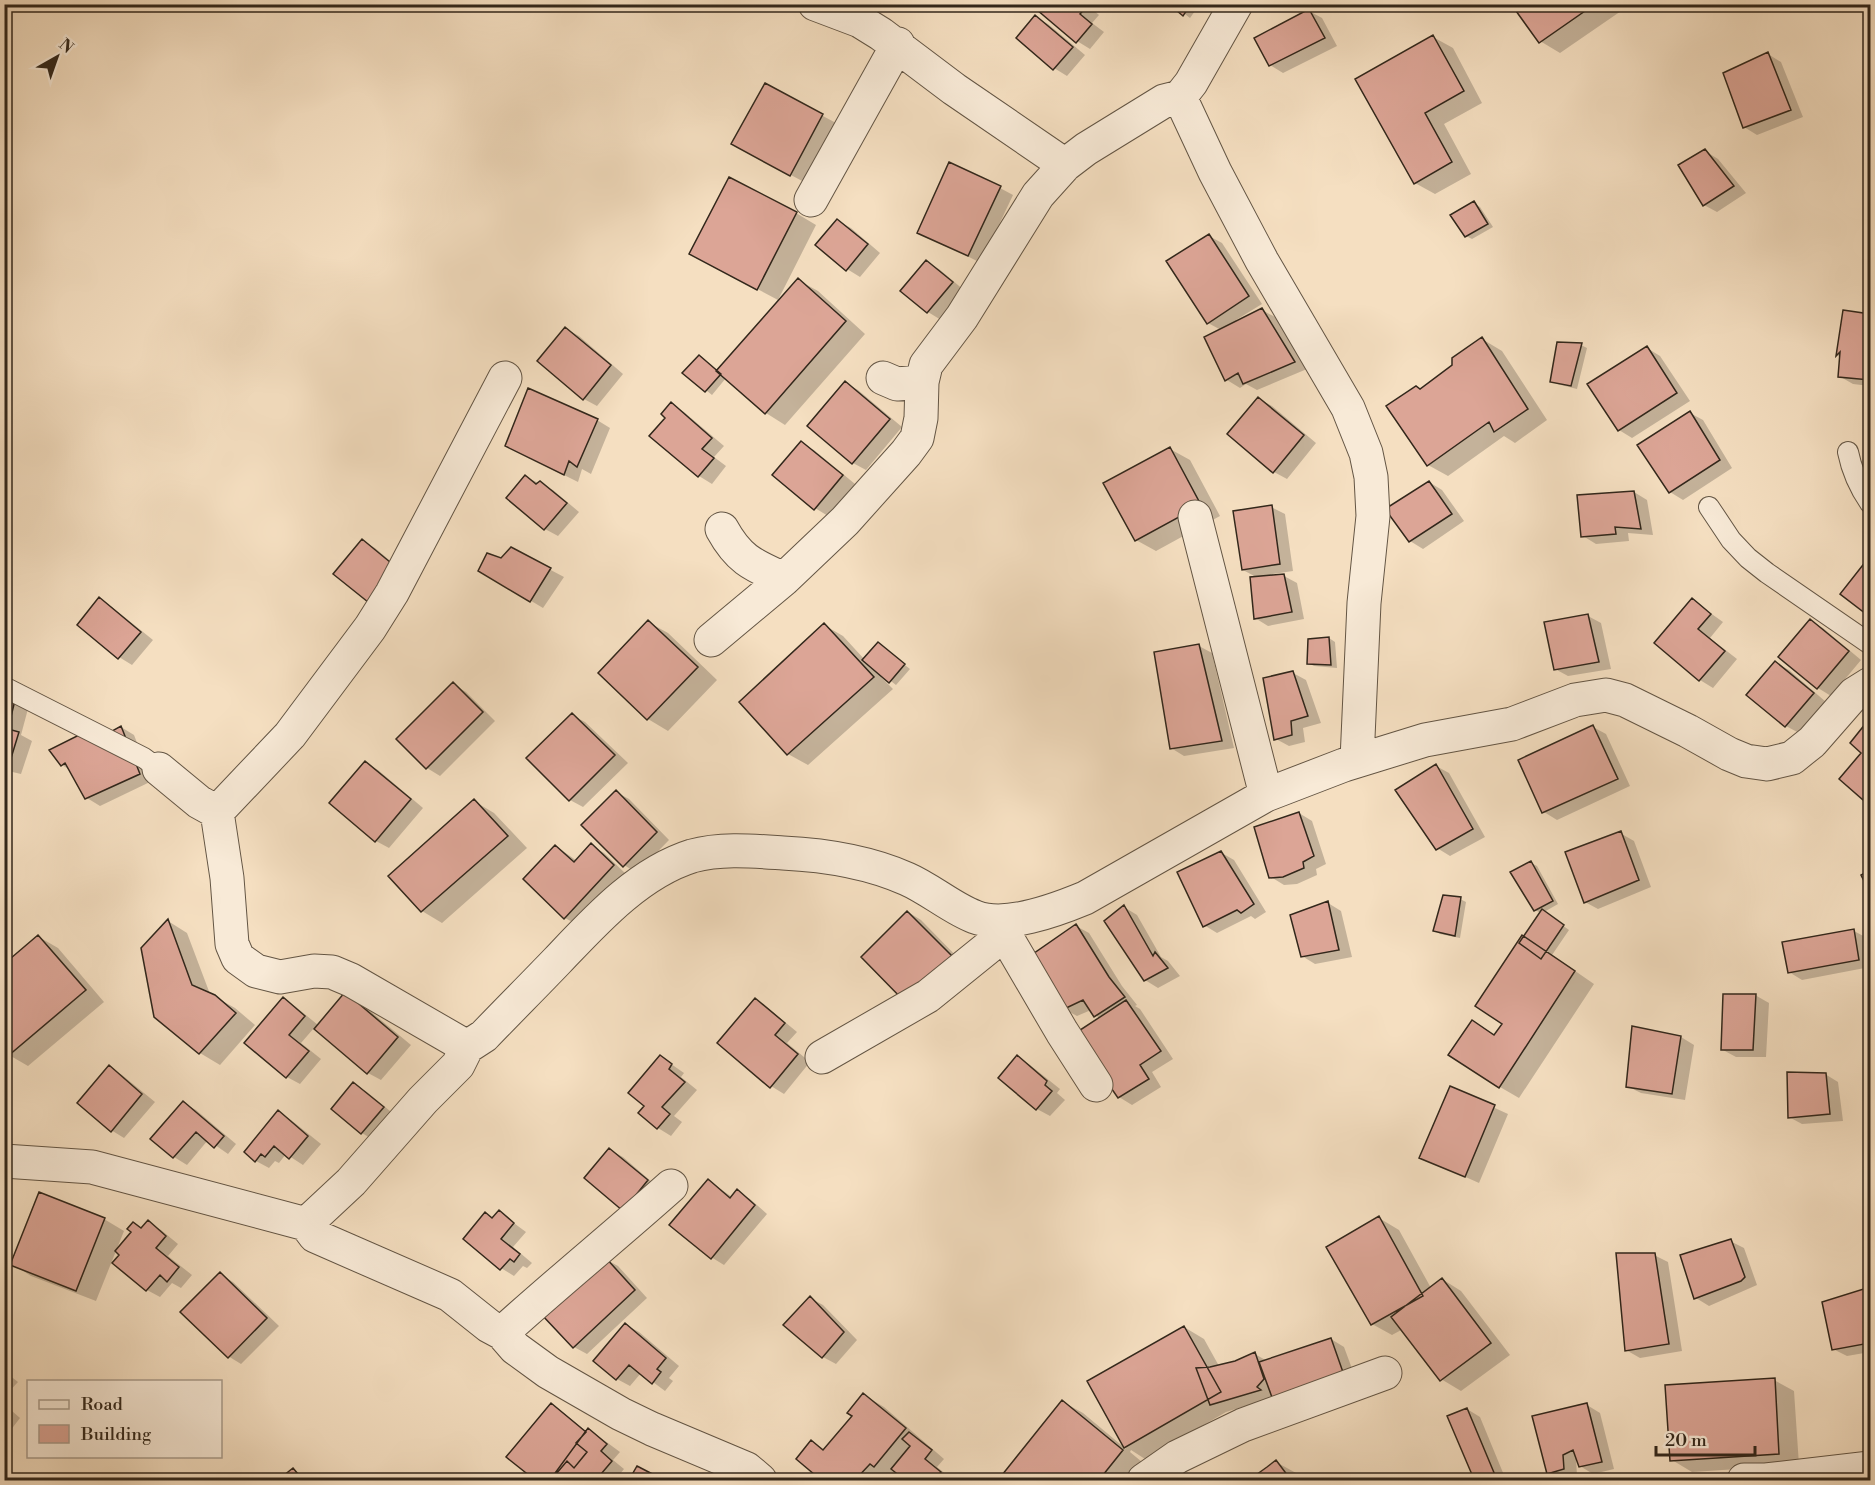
<svg xmlns="http://www.w3.org/2000/svg" width="1875" height="1485" font-family="'Libre Bodoni',serif">
<style>
.shadow{fill:#0003;fill-rule:evenodd}
.building{fill:#dca596;stroke:#32271b;stroke-width:1.5}
.lines{fill:none;stroke-linecap:round;stroke-linejoin:round}
.service-casing{stroke:#635544;stroke-width:22}
.minor-casing{stroke:#635544;stroke-width:35}
.service{stroke:#f8ead7;stroke-width:20}
.minor{stroke:#f8ead7;stroke-width:33}
</style>
<rect width="100%" height="100%" fill="#f5dfc1"/>
<filter id="stains"><feTurbulence type="fractalNoise" baseFrequency=".00333" numOctaves="4"/><feColorMatrix values="0 0 0 0 .2 0 0 0 0 .09 0 0 0 0 .02 0 0 0 .5 -.17"/></filter>
<radialGradient id="worn" r=".72"><stop offset=".6" stop-color="#630" stop-opacity="0"/><stop offset="1" stop-color="#630" stop-opacity=".3"/></radialGradient>
<path class="shadow" d="M1032,4h62l-3,4 8,7 -7,8 12,9 -14,17 -13,-8z
M1172,4h28l-10,14z
M1513,4h107l4,5 -64,44 -20,-12z
M1309,11l13,7 15,28 -54,27 -13,-8z
M1035,17l13,7 37,31 -18,21 -13,-8z
M1433,37l20,11 29,55 -38,21 27,50 -36,20 -20,-11z
M1768,54l13,8 22,55 -46,18 -13,-8z
M765,85l71,38 -32,59 -58,-31z
M1705,151l13,8 28,34 -29,19 -13,-7z
M1000,188l13,7 -32,68 -62,-31z
M1474,203l6,4 13,20 -21,12 -6,-3z
M796,213l20,12 -38,75 -69,-37z
M838,221l13,7 29,25 -20,24 -13,-8z
M1209,236l13,7 40,61 -26,16 1,2 25,-12 13,7 32,52 -50,21 -11,-6 -6,4 -13,-8 -21,-42 15,-8 -13,-7z
M926,262l13,7 26,22 -24,29 -13,-8 -26,-22z
M798,280l20,11 47,43 -80,91 -19,-12 -40,-35 -14,17 -27,-22 14,-16 18,14z
M1845,312l25,4v70l-17,-2 -14,-8 2,-19 -3,-1z
M566,329l13,7 44,38 -26,32 -13,-7z
M1482,339l20,12 45,69 -32,23 -11,-7 -56,40 -20,-11 -7,-75 33,-24z
M1581,345l6,3 -10,41 -20,-5 -6,-3z
M1647,348l13,8 30,45 -58,37 -13,-8z
M845,383l13,7 44,37 -36,43 -13,-7z
M1259,399l13,7 44,37 -29,36 -13,-7z
M671,404l13,8 40,34 -10,11 12,9 -14,18 -13,-8 -48,-40 16,-18z
M1690,413l13,7 29,48 -49,32 -13,-8z
M597,420l13,8 -19,46 -9,-5 -4,13 -58,-29z
M801,443l13,7 41,34 -27,32 -13,-8z
M1170,449l20,11 30,56 -64,35 -20,-11z
M526,477l27,13 26,22 -21,24 -13,-7 -37,-31z
M1429,482l13,8 22,31 -41,28 -13,-8z
M1634,492l13,8 6,35 -25,-2 1,8 -33,3 -13,-8z
M1271,507l14,7 8,57 -20,3v3l11,-1 13,7 7,36 -36,7 -13,-8 3,-40 -15,-8z
M362,541l13,7 33,28 -40,25z
M511,549l53,28 -21,31 -63,-38 21,-10z
M1870,558v57l-28,-22z
M99,599l13,8 41,33 -21,25 -13,-8z
M1692,600l31,22 -13,16 27,21 -24,29 -13,-8 -44,-37z
M1588,616l13,7 10,46 -43,7 -13,-7z
M1810,621l13,7 38,32 -30,36 -13,-8z
M648,622l20,11 49,47 -49,51 -20,-12 -48,-46z
M824,625l19,11 22,24 13,-16 32,25 -14,16 -13,-10 -2,2 12,12 -85,76 -20,-11z
M1329,638l6,4 2,26 -23,-2 -6,-3 2,-22z
M1199,646l13,7 22,95 -50,8 -13,-8z
M1776,663l13,7 37,32 -27,31 -13,-7z
M1293,673l13,7 15,43 -18,5 2,14 -16,4 -13,-7z
M453,684l13,8 29,29 -55,55 -13,-8 -29,-29z
M4,694l25,11 -8,30 11,6 -11,33 -17,-4z
M572,715l13,7 43,41 -45,44 -13,-7z
M1870,720v84l-29,-25 22,-27 -11,-9z
M121,727l13,8 18,46 -52,25 -13,-8 -17,-28 -8,-5z
M1593,727l13,7 24,52 -73,34 -13,-8z
M365,763l13,7 45,38 -34,40 -13,-7 -45,-38z
M1436,766l13,7 36,64 -35,19 -13,-8z
M616,792l13,7 40,41 -32,33 -13,-8z
M474,801l20,12 33,35 -85,75 -20,-12 -32,-35z
M1299,813l13,8 14,43 -10,5 1,6 -20,9 -13,1 -13,-8z
M1620,833l14,8 17,46 -53,22 -13,-7z
M591,845l13,8 22,21 -48,51 -13,-7 -40,-39 31,-33 21,15z
M1220,852l14,8 32,52 -11,7 -4,-3 -34,17 -13,-8z
M1531,863l6,3 21,38 -14,8 25,18 -17,25 42,29 -75,114 -19,-11 -27,-65 23,13 8,-11 37,-111 -6,-3z
M1460,899l6,3 -6,36 -20,-4 -6,-4z
M1328,903l13,8 11,46 -37,7 -13,-8z
M1124,907l13,8 24,42 7,4 12,15 -22,12 -13,-8z
M908,912l13,8 43,44 -101,-7z
M168,921l19,12 23,61 25,14 20,17 -35,40 -20,-12 -44,-37z
M1076,926l13,7 33,53 15,19 -2,1 5,3 33,50 -21,13 9,15 -29,18 -13,-8 -43,-63 24,-15 -9,-9 -14,6 -13,-7z
M1854,931l13,7 3,29 -68,13 -13,-8z
M39,937l19,11 46,54 -76,64 -19,-11z
M1755,995l14,8 -3,54h-30l-13,-7z
M283,999l13,8 22,18 40,-24 53,44 -30,35 -13,-7 -54,-45 -13,15 20,16 -21,25 -13,-7 -41,-34z
M755,1000l13,8 29,24 -10,11 23,19 -26,32 -13,-8z
M1681,1037l13,8 -9,55 -44,-7 -14,-7z
M661,1057l23,16 -3,4 16,13 -23,26 8,6 -11,14 -13,-8 -12,-22z
M1017,1057l13,8 30,24 -3,4 8,7 -15,16 -13,-7z
M109,1067l13,8 33,27 -31,36 -13,-8z
M1825,1074l13,8 5,39 -41,3 -13,-7z
M354,1084l13,8 29,24 -21,25 -13,-8 -29,-24z
M1451,1088l57,26 -29,69 -58,-26z
M183,1103l13,7 40,34 -8,10 -20,-14 -21,25 -13,-8 -21,-18z
M278,1112l13,8 30,24 -18,21 -17,-11 -7,9 -4,-2 -6,7 -13,-7z
M610,1150l13,7 37,32 -24,28z
M708,1180l24,17 5,-6 13,8 17,15 -43,51 -13,-8z
M499,1212l27,20 -13,15 19,16 -5,5 -4,-2 -9,10 -13,-8 -15,-54 8,4z
M1379,1218l20,12 32,58 11,-9 19,12 49,64 -49,36 -20,-12 -38,-50 -11,6 -20,-11z
M104,1219l20,12 -28,70 -65,-25 -19,-12z
M148,1222l13,8 17,14 -10,12 24,19 -11,13 -9,-5 -12,14 -13,-7 -33,-27z
M1730,1241l14,7 13,37 -48,21 -13,-8z
M1654,1255l14,7 14,89 -42,7 -14,-8z
M605,1259l13,7 29,32 -60,56 -13,-7z
M220,1274l13,8 46,44 -38,38 -13,-8z
M1870,1289v63l-23,4 -14,-7 -9,-46z
M810,1298l13,7 34,35 -21,24 -13,-7z
M626,1325l13,7 40,34 -10,12 4,3 -8,10 -24,-18 -11,13 -13,-7z
M1184,1327l20,12 15,27 16,-4 20,-8 12,7 64,-22 13,8 13,35 -83,15 -48,15 -81,47 -14,-9 -1,2 12,10 -15,18h-127l63,-78 20,11 43,36 -37,-67z
M4,1371l14,11 -14,15z
M1774,1380l20,11 5,74 -107,7 -20,-12z
M864,1395l20,12 60,52 -7,8 16,13h-46l-9,-7 -4,4 -4,-3 -6,6h-61l-25,-21 14,-17 13,8 29,-35z
M4,1404l16,14 -10,13 -6,-4z
M551,1405l13,8 23,19 1,-2 13,8 19,14 -7,8 11,9 -9,11h-78l-29,-24zM579,1437l3,2 -10,11z
M1587,1405l13,8 14,56 -21,5 -13,-8 -4,-8 1,18 -16,4 -12,-7z
M1467,1409l13,8 26,63h-23l-8,-4z
M1276,1462l20,11 5,7h-50z
M293,1470l19,10h-32z"/>
<path class="building" d="M1030,4h55l2,2 -7,8 12,10 -16,19z
M1169,4h22l-8,12z
M1511,4h84l-56,39z
M1309,9l16,29 -56,28 -15,-28z
M1035,15l38,32 -20,23 -37,-32z
M1433,35l31,56 -39,22 27,49 -38,22 -59,-105z
M1768,52l23,58 -48,18 -20,-55z
M765,83l58,31 -33,62 -59,-32z
M1705,149l29,37 -31,20 -25,-41z
M949,162l52,24 -33,70 -51,-23z
M729,177l68,35 -40,78 -68,-36z
M1474,201l14,23 -23,13 -15,-22z
M837,219l31,25 -22,27 -31,-26z
M1209,234l40,62 -42,28 -41,-63z
M926,260l27,22 -26,31 -27,-22z
M798,278l48,43 -81,93 -49,-43z
M1262,308l33,54 -52,22 -5,-11 -13,8 -21,-44z
M1843,310l27,4v66l-32,-3 2,-25 -4,4z
M565,327l46,38 -28,35 -46,-39z
M1482,337l46,72 -34,23 -5,-10 -62,44 -41,-60 30,-20 4,3 32,-24v-7z
M1557,342l25,1 -11,43 -21,-4z
M1647,346l30,47 -59,38 -31,-47z
M699,355l22,19 -16,18 -23,-19z
M845,381l45,38 -38,45 -45,-38z
M528,388l70,31 -21,48 -8,-6 -5,14 -59,-29z
M1258,397l46,38 -31,38 -46,-39z
M671,402l41,36 -10,11 12,9 -16,19 -49,-41 16,-18 -4,-4z
M1690,411l30,49 -51,33 -32,-48z
M801,441l42,34 -29,35 -42,-35z
M1170,447l31,58 -66,36 -32,-58z
M525,475l11,9 4,-3 27,22 -23,27 -38,-32z
M1429,481l23,33 -43,28 -24,-33z
M1634,491l7,38 -26,-2 1,7 -35,3 -4,-42z
M1272,505l8,59 -38,6 -9,-59z
M362,539l34,28 -28,35 -35,-28z
M511,547l40,21 -21,34 -52,-31 9,-18 14,5z
M1870,556v61l-30,-23z
M1284,574l8,38 -38,7 -4,-42z
M99,597l42,35 -23,27 -41,-34z
M1692,598l19,16 -13,15 27,22 -26,30 -45,-38z
M1588,614l11,48 -45,8 -10,-48z
M1810,619l39,32 -32,38 -39,-32z
M648,620l50,47 -51,53 -49,-47z
M824,623l50,54 -87,78 -48,-53z
M1329,637l2,28 -24,-1 1,-25z
M878,642l27,22 -16,19 -27,-23z
M1199,644l23,97 -52,8 -16,-97z
M1775,661l39,32 -29,34 -39,-32z
M1293,671l15,45 -17,5 1,14 -18,5 -11,-62z
M453,682l30,30 -57,57 -30,-30z
M4,692l12,4 -8,33 11,3 -11,36 -4,-1z
M572,713l43,42 -46,46 -43,-43z
M1870,718v88l-31,-27 22,-26 -11,-10z
M1593,725l25,54 -76,34 -24,-53z
M121,726l19,48 -55,25 -20,-36 -4,3 -12,-16 44,-22 5,11z
M365,761l46,38 -36,43 -46,-39z
M1436,764l37,65 -37,21 -41,-60z
M616,790l41,42 -34,35 -42,-42z
M474,799l34,37 -87,76 -33,-36z
M1299,812l15,44 -11,6 1,6 -21,9 -14,1 -15,-51z
M1621,831l18,49 -55,23 -19,-51z
M591,843l23,22 -50,54 -41,-40 32,-34 19,17z
M1221,851l33,53 -13,9 -4,-3 -34,17 -26,-55z
M1531,861l22,40 -19,10 -24,-39z
M1870,870v23l-9,-18z
M1443,895l18,2 -6,39 -22,-5z
M1328,901l11,49 -38,7 -11,-42z
M1124,905l29,51 2,-4 13,16 -24,13 -40,-60z
M1542,909l22,16 -23,34 -22,-16z
M907,911l45,45 -46,47 -45,-46z
M168,919l24,66 23,10 21,18 -37,41 -45,-37 -13,-69z
M1076,924l33,53 16,20 -31,20 -11,-17 -21,10 -32,-54z
M1854,929l5,31 -71,13 -6,-31z
M38,935l48,55 -78,66 -4,-4v-88z
M1522,935l53,36 -76,117 -51,-33 24,-35 22,15 8,-11 -27,-18z
M345,992l53,45 -31,37 -53,-45z
M1723,994h33l-3,56h-32z
M283,997l22,19 -16,19 20,16 -23,27 -42,-35z
M755,998l30,25 -10,12 23,19 -28,34 -53,-45z
M1126,1000l35,51 -21,14 9,14 -31,19 -44,-64z
M1632,1026l49,10 -9,58 -46,-7z
M660,1055l12,9 -3,5 16,13 -23,25 8,7 -13,15 -19,-16 6,-7 -16,-13z
M1017,1055l30,26 -2,4 7,6 -16,19 -38,-32z
M109,1065l33,29 -31,38 -34,-29z
M1787,1072l39,1 4,41 -42,4z
M353,1082l31,25 -23,27 -30,-25z
M1450,1086l45,19 -30,72 -46,-19z
M183,1101l41,35 -10,12 -18,-16 -23,26 -23,-19z
M278,1110l30,26 -19,23 -15,-13 -9,11 -4,-3 -6,8 -11,-10z
M609,1148l39,32 -25,31 -39,-33z
M708,1179l22,19 7,-9 18,16 -44,54 -42,-34z
M39,1192l66,26 -29,73 -66,-26z
M499,1210l15,13 -13,16 19,15 -6,8 -4,-3 -10,11 -37,-31 22,-27 7,6z
M1379,1216l44,80 -52,29 -45,-78z
M148,1220l18,16 -10,12 23,19 -12,15 -7,-7 -14,16 -34,-28 7,-8 -4,-4 16,-19 -4,-3 6,-7 8,6z
M1731,1239l14,38 -4,4 -47,18 -14,-44z
M1616,1253h39l14,91 -44,7z
M605,1257l30,33 -62,58 -31,-33z
M220,1272l47,46 -39,40 -48,-46z
M1442,1278l49,65 -51,38 -49,-64z
M1870,1287v56l-38,7 -10,-48z
M810,1296l34,36 -22,26 -39,-33z
M625,1323l41,35 -9,11 4,3 -9,12 -23,-19 -13,15 -23,-19z
M1184,1326l37,66 -97,56 -37,-67z
M1331,1338l13,37 -71,25 -14,-38z
M1255,1352l9,27 -7,8 4,3 -51,15 -14,-37 14,-1 25,-6z
M1775,1378l4,76 -109,7 -5,-76z
M863,1393l43,35 -32,39 -4,-3 -15,16h-34l-25,-21 15,-19 12,10 29,-34 -5,-3z
M1062,1400l61,50 -24,30h-101z
M551,1403l35,29 -10,11 11,9 -13,16 -7,-7 -16,19h-16l-29,-23z
M1587,1403l15,59 -23,5 -6,-17 -10,5 1,14 -17,5 -15,-58z
M1467,1408l28,67 -22,2 -26,-61z
M588,1428l19,16 -6,7 11,10 -16,19h-46z
M909,1432l23,18 -7,9 16,13 -8,8h-28l-14,-11 19,-23 -8,-7z
M1276,1460l15,20h-42l18,-13z
M637,1466l27,14h-35z
M293,1468l10,12h-25z"/>
<g class="lines">
<g class="service-casing">
<path id="service" d="M1848,452c4,20 11,35 22,51
M1709,507l22,33 17,18 19,15 103,71
M4,687l140,71 15,11"/>
</g>
<g class="minor-casing">
<path id="minor" d="M815,4l45,17 21,13 73,55 111,76
M1180,97l35,75 47,89 86,147 18,45 5,24 2,39 -9,87 -7,157
M811,200l87,-156
M883,378l14,6 25,-2
M1195,517l71,278
M722,529c17,31 31,36 62,50
M711,640l73,-61 61,-58 61,-68 11,-15 4,-20 1,-36 4,-17 36,-48 76,-122 27,-30 21,-16 78,-48 16,-4 11,-14 45,-79
M159,769l40,33 18,10
M997,921l65,111 34,53
M467,1047l-116,-67 -19,-8 -18,-1 -34,6 -24,-6 -18,-13 -6,-14 -5,-66 -10,-66 73,-77 80,-107 22,-35 113,-215
M822,1057l106,-61 78,-63
M4,1161l88,6 214,57 9,12 135,59 39,31 13,7 13,15 33,24 73,42 31,15 95,40 13,11
M306,1224l45,-42 72,-82 35,-35 9,-18 17,-11c24,-25 49,-50 73,-75 38,-40 81,-88 135,-105 29,-8 61,-5 91,-3 41,2 86,9 124,26 23,10 46,30 68,38 30,12 81,-7 110,-19l181,-103 78,-30 81,-25 87,-16 63,-24 31,-5 19,5 63,31 41,23 17,7 21,3 25,-6 20,-16 42,-48 16,-10
M502,1333c55,-50 113,-97 169,-147
M1144,1480l33,-23 66,-32 142,-52
M1744,1480h22l104,-12"/>
</g>
<use href="#service" class="service"/>
<use href="#minor" class="minor"/>
</g>
<rect width="1875" height="1485" fill="none" stroke="#f5dfc1" stroke-width="24"/>
<rect x="6" y="6" width="1863" height="1473" fill="none" stroke="#32271b" stroke-width="3"/>
<rect x="12" y="12" width="1851" height="1461" fill="none" stroke="#32271b" stroke-width="1.5"/>
<rect x="27" y="1380" width="195" height="78" fill="#f8ead7" stroke="#a99c8c" stroke-width="1.5"/>
<rect x="39" y="1400" width="30" height="9" fill="#f8ead7" stroke="#a99c8c" stroke-width="1.5"/>
<text x="81" y="1410" font-size="18" fill="#32271b">Road</text>
<rect x="39" y="1425" width="30" height="18" fill="#dca596" stroke="#a99c8c" stroke-width="1.5"/>
<text x="81" y="1440" font-size="18" fill="#32271b">Building</text>
<g transform="translate(57 57) rotate(40)" stroke="#f8ead7" stroke-width="4.5" paint-order="stroke">
<path d="M0-4.5L10 22L0 15L-10 22Z" fill="#32271b"/>
<text y="-9" font-size="16" font-weight="bold" text-anchor="middle" fill="#32271b">N</text>
</g>
<path d="M1656 1446v9h99v-9" fill="none" stroke="#32271b" stroke-width="3"/>
<text x="1665" y="1446" font-size="18" fill="#32271b" stroke="#f8ead7" stroke-width="4.5" paint-order="stroke">20 m</text>
<rect width="100%" height="100%" filter="url(#stains)"/>
<rect width="100%" height="100%" fill="url(#worn)"/>
</svg>
